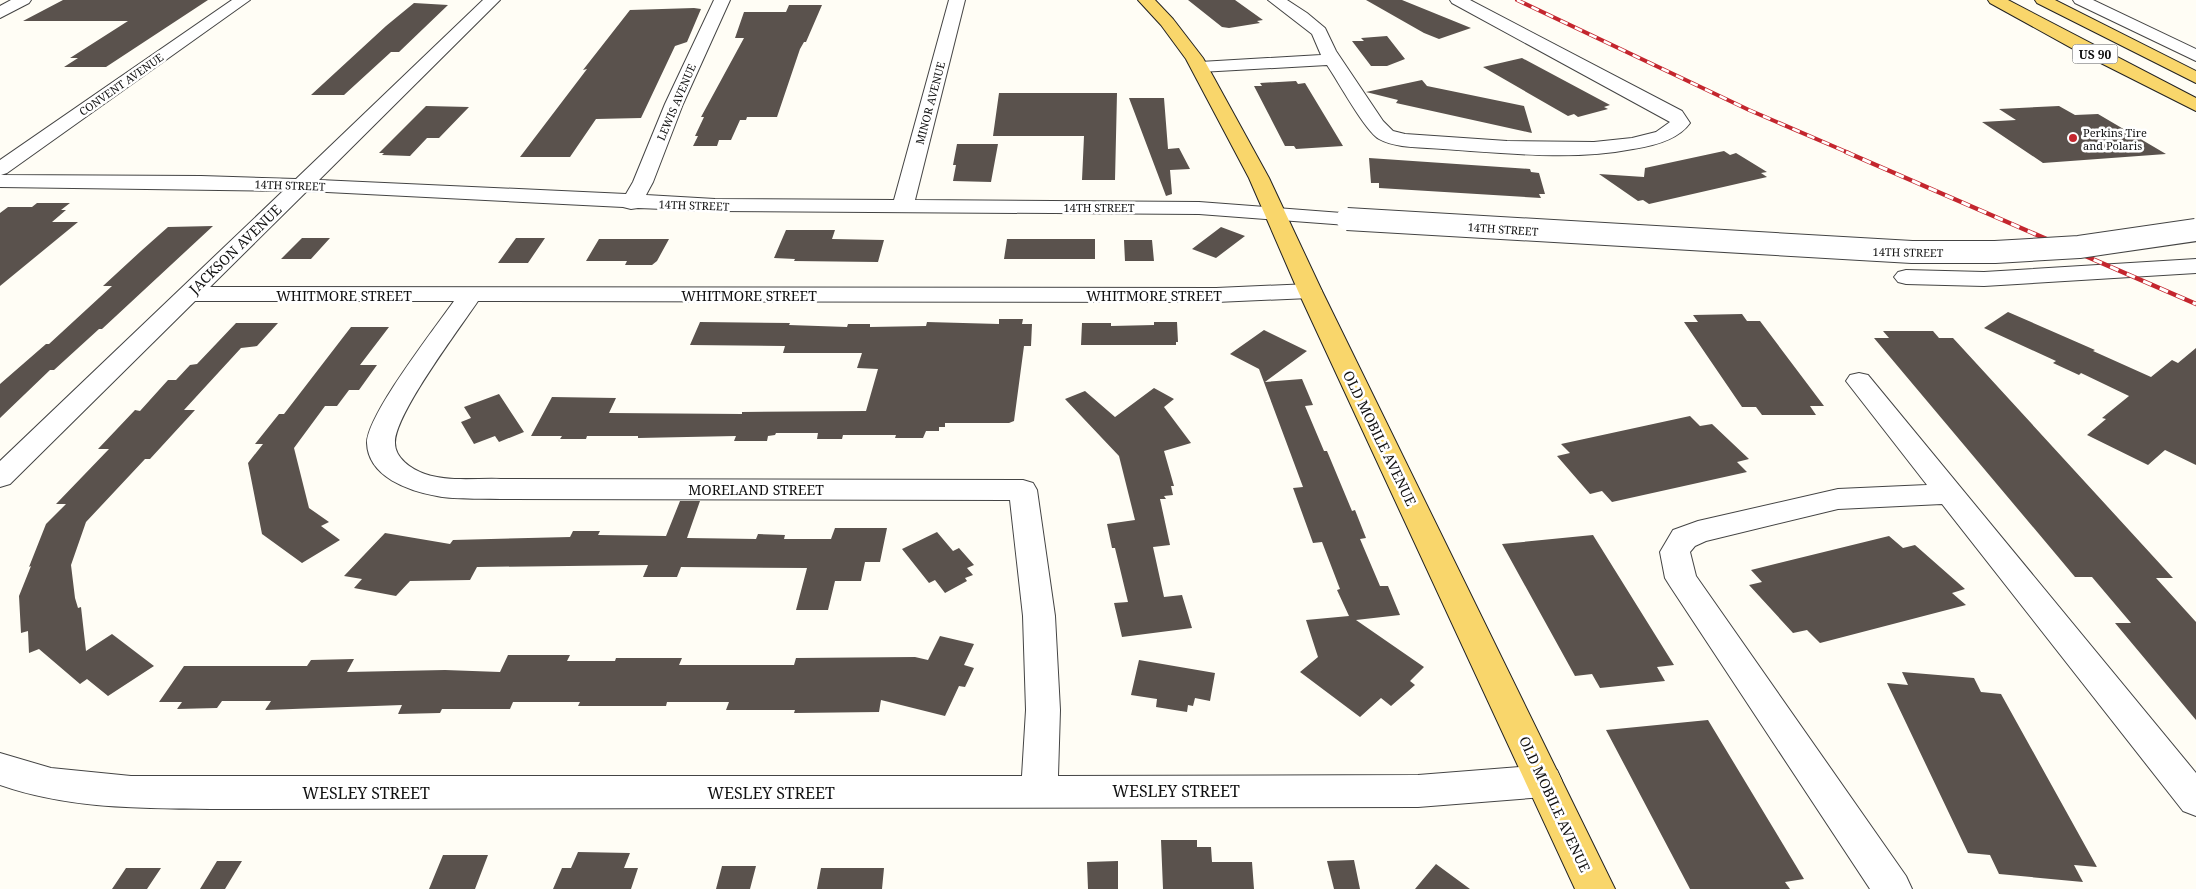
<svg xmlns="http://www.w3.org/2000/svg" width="2196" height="889" font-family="'Noto Serif',serif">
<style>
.building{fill:#5a524d}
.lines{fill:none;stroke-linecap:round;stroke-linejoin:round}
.minor-casing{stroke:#444;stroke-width:2}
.major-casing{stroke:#222;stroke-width:2}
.minor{fill:#fff;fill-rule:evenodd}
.major{fill:#f9d66b;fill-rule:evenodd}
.rail-far1-casing{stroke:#c4262e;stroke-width:4}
.rail-casing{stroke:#c4262e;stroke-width:4.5}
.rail-far1{stroke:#fff;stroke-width:2.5;stroke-dasharray:8;stroke-linecap:butt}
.rail{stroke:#fff;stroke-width:3;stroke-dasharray:9;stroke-linecap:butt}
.minor-bridge-casing{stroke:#444;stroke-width:24;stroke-linecap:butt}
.minor-bridge{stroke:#fff;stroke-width:22}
.poi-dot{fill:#c4262e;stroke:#fff;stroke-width:2}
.labels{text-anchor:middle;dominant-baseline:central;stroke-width:5;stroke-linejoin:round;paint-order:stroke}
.far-street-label{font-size:11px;fill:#111;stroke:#fff}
.far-poi-label{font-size:11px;fill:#111;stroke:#fff;text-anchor:start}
.shield{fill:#fff;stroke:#585858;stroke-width:1}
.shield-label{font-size:12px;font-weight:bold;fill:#111}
.street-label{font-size:14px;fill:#111;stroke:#fff}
.near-street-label{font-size:16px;fill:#111;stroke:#fff}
</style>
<rect width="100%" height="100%" fill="#fffdf5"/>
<path class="building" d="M63,0h145l-102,67h-42l14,-9h-8l58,-37h-105z
M1188,0h47l28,20 -6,1 3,2 -31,5 -7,-1z
M1366,0h36l69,28 -32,11 -15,-6z
M414,3l34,2 -49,47h-8l-47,43h-33l75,-69z
M789,5h33l-16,37h-2l-4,7 -23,68h-30l-1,3h-6l-9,20h-12l-2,6h-24l5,-10h-3l9,-19h-3l43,-79h-9l9,-26h42z
M694,8l7,1 -14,33 -12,4 -34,72 -45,1 -26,38h-50l67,-88 -4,1 47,-60z
M1387,36l18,23 -18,7h-16l-19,-25h12l-3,-3z
M1522,58l88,47 -6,2 4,2 -30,8 -4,-3 -6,2 -85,-49z
M1422,80l5,6 97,20 8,27 -136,-30 2,-3 -32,-8z
M1296,81l2,3 7,-1 38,63 -47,3 -2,-3h-9l-31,-60h8l-2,-3z
M999,93h118l-2,87h-33l2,-44h-91z
M1129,98h35l4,51 11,-1 11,21 -20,1 2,24 -6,2z
M426,106l43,1 -30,31h-12l-17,18 -28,-1 2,-2h-5z
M2059,106l16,9 23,-1 68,40 -123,9 -61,-41 34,-2 -17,-11z
M957,144h41l-7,38 -38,-1 3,-16h-3z
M1724,151l6,4 6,-2 31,19 -6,1 6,4 -118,27 -6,-4 -5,1 -39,-27 45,3 1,-9z
M1369,158l161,11 1,3 8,1 6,21h-6l2,4 -162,-10v-5h-8z
M37,203h33l-9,7h5l-14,12h26l-78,64v-73l8,-6h24z
M213,226l-111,103h-3l-45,41h-4l-50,48v-34l46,-40h3l63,-58h-9l38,-35 27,-24z
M1221,227l24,9 -29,22 -24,-9z
M786,230h49l-3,9 52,1 -6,22 -84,-1 1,-2 -21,-1z
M302,238h28l-19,21h-30z
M516,238h29l-17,25h-30z
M599,239h70l-12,22 -5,4h-27l2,-4h-41z
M1007,239h88v20h-91z
M1124,240h28l2,21h-29z
M2008,312l87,38 -2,1 58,26 21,-17 6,3 18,-15v117l-31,-15 -17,15 -61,-30 19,-16 -4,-1 27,-22 -48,-23 -2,2 -26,-12 3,-2 -72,-33z
M1742,314l5,7h13l64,85h-14l6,9h-54l-6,-8h-14l-58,-85h14l-5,-7z
M999,319h24l-1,5h10l-1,22h-7l-10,75 -5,2h-64v4h-6v4h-13l-3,7h-28l1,-3h-53l-1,4h-25l1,-6h-42l-1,2 -7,1 -1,5h-33l2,-5 -98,2v-2h-51l-1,3h-26l2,-3h-31l21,-39 64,1 -7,15 133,1v-2l124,-1 12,-42 -21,-1 5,-15h-79l2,-7 -95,-1 10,-23 90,1 -1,2 58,2 1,-3h22v3l56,-1 1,-4 72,2z
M1154,322h23l1,20h-2v3h-95l1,-22h29v3l43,-1z
M236,323h42l-21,23 -16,2 -57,62h11l-45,49h-5l-59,63 -15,43 4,33 3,10 3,-1 5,44 26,-17 42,32 -46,30 -21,-17 -7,5 -41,-35 -10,4 -1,-22 -7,2 -2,-37 12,-30 -2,1 17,-43 20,-20h-10l53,-55h-11l37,-39 5,1 28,-31h8l14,-15 7,-1z
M351,327h38l-29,38h17l-18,25h-10l-12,16h-12l-31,42 15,60 20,14 -8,4 19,14 -38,23 -40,-29 -14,-71 15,-19h-8l24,-30h5z
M1264,330l43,21 -42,31 37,-3 11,26 -8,1 19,45h3l25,60 3,-1 11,28 -6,1 20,47h8l12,29 -44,5 68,47 -14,14 5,4 -24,21 -10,-8 -21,19 -60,-45 18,-15 -12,-37 43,-4 -12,-26 3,-1 -18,-47 -9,1 -20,-55 10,-1 -44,-118 -29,-15z
M1883,331h50l6,7h14l220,240h-17l40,44v98l-81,-97h16l-39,-46h-17l-201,-239h15z
M1154,388l20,11 -10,8 27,36 -27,8 10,35h-3l2,9 -9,1 2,3h-6l10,46 -17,2 11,50 18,-2 10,33 -70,9 -8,-34 14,-1 -13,-54h-3l-5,-24 28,-4 -16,-64 -54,-57 20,-8 30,26z
M499,394l25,38 -25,10 -4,-6 -21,8 -13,-22 10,-4 -7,-11z
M1690,416l10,10 12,-2 37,35 -12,3 10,10 -135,30 -10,-11 -12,3 -33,-38 13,-3 -9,-9z
M680,501h20l-13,37 69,1 2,-5 27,1 -1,4h47l4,-11h52l-7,34h-15l-4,19h-26l-7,29h-32l11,-42 -126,-1 -4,10h-34l5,-12 -171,2 -7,13 -60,1 -14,15 -42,-8 8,-9 -18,-3 41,-43 65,11 3,-4 117,-3 3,-6h27l-2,4 68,1z
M937,532l16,19 6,-3 15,17 -7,3 6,7 -8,3 2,3 -22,12 -10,-13 -6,3 -27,-34z
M1593,535l81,130 -17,2 8,14 -65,7 -8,-14 -17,2 -73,-132z
M1889,536l14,12 12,-3 50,44 -13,4 14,12 -146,38 -13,-13 -14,3 -44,-48 13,-3 -11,-12z
M940,636l34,8 -10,21 10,3 -9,19 -6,-1 -14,30 -64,-16 -2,12 -85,1 1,-3h-69l3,-8h-62l-1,4h-88l2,-4h-67l-3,7h-68l-2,4 -42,1 4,-9 -137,5 6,-9h-49l-5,7 -40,1 5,-7h-23l25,-36h123l4,-6 43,-1 -7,13 98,-2 55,2 8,-17h62l-3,6h48l1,-3h66l-3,7h115l2,-7 119,-1 13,3z
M1139,660l76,13 -5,28 -15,-3 -2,8 -5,-1 -1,7 -31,-5 1,-8 -26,-4z
M1902,672l72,6 7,14 20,2 96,173 -23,-2 9,17 -84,-8 -9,-19 -22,-2 -81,-170 21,2z
M1708,720l96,159 -19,3 5,7h-100l-84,-159z
M1161,840h36v7h14l1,15h40l2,27h-91z
M578,852l52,1 -6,15h14l-7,21h-78l9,-21h9z
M443,855h45l-13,34h-46z
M1354,860l6,29h-26l-7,-28z
M217,861h25l-17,28h-25z
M1118,861v28h-30l-1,-27z
M1436,864l34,25h-55z
M722,866h34l-6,23h-34z
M126,868h35l-14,21h-35z
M821,868h63l-2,21h-65z"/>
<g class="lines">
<g class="minor-casing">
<path id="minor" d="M11,0h20l-2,3 -29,15v-12z
M232,0h18l-243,173 -6,2 200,1 95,3 187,-179h17l-181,180 307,14 7,-12 32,-78 49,-104h16l-47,104 -30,78 -7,13 69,4 179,1 55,-200h16l-50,200 284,2 156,12 3,5 -3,5 -8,1 -148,-11 -484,-3 -77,-3 -7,1 -8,-2 -316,-16 -97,96 1006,1 94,-4 8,2 4,5 -4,5 -8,2 -94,4 -738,-1c-18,27 -84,114 -83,142 0,15 16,26 30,31 23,8 52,4 76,5l522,1 10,3 4,7 18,126 5,94 -2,66 360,-1 126,-10 13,5 5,11 -5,11 -13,5 -126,10 -1207,2c-72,-1 -142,0 -211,-24v-32l51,15 80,8h891l4,-66 -3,-94 -13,-116 -509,-1c-21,-1 -44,1 -64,-3 -28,-5 -69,-19 -70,-53 0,-28 68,-115 87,-142h-259l-185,183 -10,3v-26l283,-270 -283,-4v-27z
M1268,0h19l20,13 18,15 11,23 47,70 10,10 12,3 102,7 87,1 38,-4 24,-6 14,-10 -218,-119 -2,-3h20l212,111 8,12c-12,17 -37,23 -57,26 -60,12 -129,4 -190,0 -19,-2 -46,0 -64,-10 -14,-8 -41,-58 -52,-74l-127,7 -6,-1 -3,-4 3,-4 6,-1 121,-7 -9,-21z
M2073,0h20l103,49v12l-121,-58z
M2196,259v14l-212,13 -78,-2 -8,-2 -4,-5 4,-5 8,-2 78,2z
M1859,373l9,2 328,398v43l-13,-5 -241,-307 -104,5 -132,32 -11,5 -5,6 6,24 210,300 6,13h-42l-200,-303 -5,-8 -5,-26 13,-22 25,-9 140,-32 89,-4 -81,-104 4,-6z"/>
</g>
<g class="major-casing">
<path id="major" d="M1138,0h17l18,19 30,39 66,120 53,113 293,598h-40l-277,-598 -49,-113 -63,-119 -25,-34z
M1988,0h20l188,98v13l-119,-60 -87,-48z
M2035,0h20l141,71v12l-159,-80z"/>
</g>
<use href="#minor" class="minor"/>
<use href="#major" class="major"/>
<g class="rail-far1-casing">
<path id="rail-far1" d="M1517,0l232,110 100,43"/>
</g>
<g class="rail-casing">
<path id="rail" d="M1846,152l350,152"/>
</g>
<use href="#rail-far1" class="rail-far1"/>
<use href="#rail" class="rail"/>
<g class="minor-bridge-casing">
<path id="minor-bridge" d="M1347,219l565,33h83l84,-5 117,-17"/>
</g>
<use href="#minor-bridge" class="minor-bridge"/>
</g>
<circle class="poi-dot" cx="2073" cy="138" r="5"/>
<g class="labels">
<g class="far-street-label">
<text transform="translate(121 84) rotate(-35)">CONVENT AVENUE</text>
<text transform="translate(676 102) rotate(-67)">LEWIS AVENUE</text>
<text transform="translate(930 103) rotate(-75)">MINOR AVENUE</text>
<text transform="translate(290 185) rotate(2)">14TH STREET</text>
<text transform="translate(694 205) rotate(2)">14TH STREET</text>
<text x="1099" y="207">14TH STREET</text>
<text transform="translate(1503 229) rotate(4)">14TH STREET</text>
<text transform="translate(1908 252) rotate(1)">14TH STREET</text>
</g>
<g class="far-poi-label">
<text x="2083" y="132">Perkins Tire<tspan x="2083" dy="13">and Polaris</tspan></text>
</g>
<rect class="shield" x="2072.5" y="44.5" width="45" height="19" rx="4"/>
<g class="shield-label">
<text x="2095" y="54">US 90</text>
</g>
<g class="street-label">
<text transform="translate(235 249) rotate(-44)">JACKSON AVENUE</text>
<text x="344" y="295">WHITMORE STREET</text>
<text x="749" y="295">WHITMORE STREET</text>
<text x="1154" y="295">WHITMORE STREET</text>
<text transform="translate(1380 438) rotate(64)">OLD MOBILE AVENUE</text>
<text x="756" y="489">MORELAND STREET</text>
<text transform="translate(1555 804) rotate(65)">OLD MOBILE AVENUE</text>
</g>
<g class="near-street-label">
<text x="1176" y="791">WESLEY STREET</text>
<text x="366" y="793">WESLEY STREET</text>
<text x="771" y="793">WESLEY STREET</text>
</g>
</g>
</svg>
